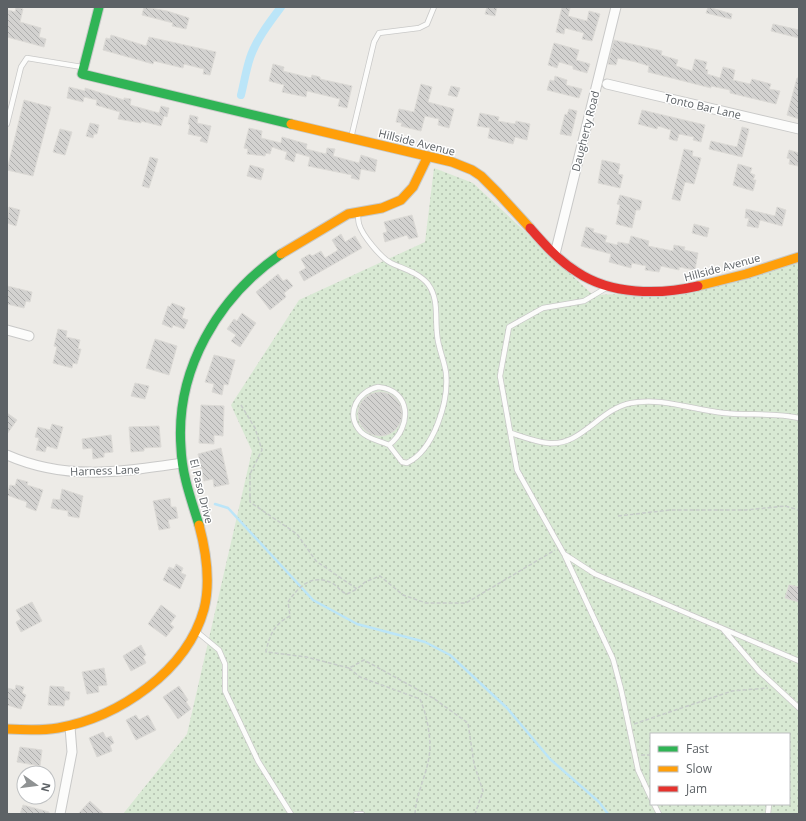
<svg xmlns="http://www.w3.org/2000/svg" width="806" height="821" font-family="'Open Sans',sans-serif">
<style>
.grass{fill:url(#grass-dots);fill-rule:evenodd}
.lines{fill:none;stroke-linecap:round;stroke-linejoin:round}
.stream{stroke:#bbe5f8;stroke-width:2.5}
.canal{stroke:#bbe5f8;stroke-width:8}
.building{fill:url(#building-back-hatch);stroke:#dcdad6}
.lane-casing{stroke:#c9c9c8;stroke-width:6}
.street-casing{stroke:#c9c9c8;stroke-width:11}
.fast-casing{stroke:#c8c9c8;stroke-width:11}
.slow-casing{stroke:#c8c9c8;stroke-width:11}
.jam-casing{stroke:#c8c9c8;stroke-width:11}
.path{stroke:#c6ccc9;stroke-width:1.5;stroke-dasharray:4 2;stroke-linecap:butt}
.lane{stroke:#fcfcfb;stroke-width:4.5}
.street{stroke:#fcfcfb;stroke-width:9}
.fast{stroke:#30b455;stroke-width:9}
.slow{stroke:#ff9f0a;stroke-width:9}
.jam{stroke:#e5322d;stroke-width:9}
.labels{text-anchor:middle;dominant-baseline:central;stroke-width:3;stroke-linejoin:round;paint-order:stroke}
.street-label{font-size:11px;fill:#5d6266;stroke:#fff}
</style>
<defs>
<pattern id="grass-dots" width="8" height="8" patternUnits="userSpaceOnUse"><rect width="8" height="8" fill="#d8e9d3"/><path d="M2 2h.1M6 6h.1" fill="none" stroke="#b2c0af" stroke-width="1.8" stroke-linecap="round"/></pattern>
<pattern id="building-back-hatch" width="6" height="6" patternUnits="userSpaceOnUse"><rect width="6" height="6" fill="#d3d2d0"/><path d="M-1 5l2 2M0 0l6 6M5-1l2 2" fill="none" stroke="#aeaead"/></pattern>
</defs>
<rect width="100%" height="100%" fill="#edebe7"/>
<path class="grass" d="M434,168l39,15 120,112 65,-2 141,-36v557h-676l64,-80 65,-283 -21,-46 68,-105 126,-58zM651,734h138v70h-138z"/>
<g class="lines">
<path class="stream" d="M215,504l13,4 85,92 44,24 68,18 25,13 57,53 43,51 49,43 9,12"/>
<path class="canal" d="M241,95c3,-12 5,-25 9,-37 6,-18 19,-35 31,-51"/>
</g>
<path class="building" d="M16,7l7,2 -3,13 21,6 -2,9 7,2 -2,8 -37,-10 1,-27 7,2z
M144,7l23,4 22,7 -3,11 -14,-3 1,-3 -31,-8z
M487,7h10l-2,9 -10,-2z
M562,7l8,1 -2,8 19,5 2,-10 11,3 -8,27 -10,-2 2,-6 -19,-5 -1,6 -8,-2z
M708,7l24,7 -1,5 -25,-6z
M773,24l26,6v8l-28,-7z
M111,35l35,11 3,-9 67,15 -6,23 -7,-1 1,-5 -20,-5 -1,4 -29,-7 -1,3 -50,-14 3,-12 4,1z
M614,40l48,11 -1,4 17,5 -2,6 16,5 3,-12 12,3 -2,7 3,1 -1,4 13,4 3,-11 12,3 -2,10 17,4 2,-5 19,5 -2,5 11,2 -4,13 -46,-11v-3l-19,-4v2l-63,-16 1,-6 -13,-4 -18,-4 -2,7 -8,-1z
M554,43l25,7 -3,10 14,4 -3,9 -14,-4v-3l-14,-4 -2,6 -9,-3z
M273,64l11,3 -1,4 28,7 1,-3 8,2v2l32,7 -5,22 -9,-2 2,-7 -33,-8 -1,6 -24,-5 2,-7 -15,-4z
M555,76l12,4 -1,5 16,4 -3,9 -32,-8 3,-10 4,1z
M797,78h2v41l-12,-4z
M421,84l11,3 -4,15 26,7 -5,19 -11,-3 1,-6 -14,-3 -4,15 -20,-5 1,-3 -6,-1 3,-13 15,3z
M451,86l9,2 -3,9 -9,-2z
M69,87l16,4v-3l39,12v-2l7,1 -1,6 29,8 2,-7 8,2 -2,9 -3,-1 -3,10 -20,-5v2l-23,-4 2,-7 -24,-7 1,-5 -13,-3 -1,5 -16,-4z
M24,100l27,7 -18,69 -26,-6z
M569,109l8,2 -6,25 -11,-2 5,-20 2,1z
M642,110l63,15 -4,17 -8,-2 1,-3 -15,-3 -2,7 -8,-2 2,-9 -13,-4 -1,3 -19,-5z
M480,113l19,4 -1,4 17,3 1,-3 14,3 -3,16 -12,-3 -2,7 -25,-6 2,-10 -13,-2z
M190,115l8,2 -1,6 14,3 -4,17 -7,-2 2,-4 -14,-3 2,-9 -2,-1z
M90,123l9,2 -2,9h-3l-1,4 -7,-2z
M742,127l7,2 -7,28 -33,-8 2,-8 26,6z
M249,128l13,3 -1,7 20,5 1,-6 25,7 -1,5 20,5 1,-6 8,1 -2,7 26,7 2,-8 16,5 -2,12 -14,-3 -2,11 -8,-2 1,-3 -44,-9 2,-9 -14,-4 -2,9 -9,-3 2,-7 -15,-5 -2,7 -4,-1 -1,3 -18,-2 1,-5 -4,-1z
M60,129l12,3 -7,23 -12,-3z
M684,149l9,2 -1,5 9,2 -7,26 -9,-2 -5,19 -8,-2z
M789,150l10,3 -1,13 -9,-2 1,-5 -3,-1z
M150,157l8,2 -9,29 -7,-2z
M602,160l18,4 -2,10 5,1 -3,13 -22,-5z
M738,164l14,4 -2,5 5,2 -2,5h3l-3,11 -20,-6z
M250,165l14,4 -3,11 -14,-4z
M620,195l22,6 -2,9h-4l-4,18 -16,-4 4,-19 -3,-1z
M9,207l11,3 -4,16 -9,-3z
M777,207l9,3 -4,16 -22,-6 -2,8 -11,-2 2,-8h-4l1,-9 29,7z
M412,215l6,22 -9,2 -2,-4 -22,7 -2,-9 4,-1 -3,-10z
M694,224l15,4 -2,9 -15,-4z
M586,227l8,2 -1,3 14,4 -2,6 12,3 1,-3 11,2 2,-8 18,5 -1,5 25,5 1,-6 11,2 -1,3 14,3 -3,17 -16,-3v3l-18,-4 -2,6 -14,-2 1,-4 -14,-3 -1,5 -22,-6 2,-8 -30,-8z
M341,234l4,8 10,-6 7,12 -58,33 -5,-9 7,-4 -5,-9 9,-5 2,2 9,-5 4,7 13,-8 -6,-10z
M278,274l5,7 4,-2 6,7 -9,7 2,4 -16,13 -14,-18z
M7,286l25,6 -2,10 -4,-1 -2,7 -17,-4z
M172,303l13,5 -3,10 6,2 -4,9 -11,-4 -1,3 -10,-4 6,-18 2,1z
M242,313l14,10 -16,24 -9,-6 5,-6 -9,-6 7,-10 3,2z
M58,329l9,2 -1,6 14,3 -2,9h3l-4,15 -4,-1 -1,5 -19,-5 4,-16 -3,-1z
M155,339l22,7 -8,29 -23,-7z
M214,355l21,5 -7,25 -4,-1 -2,11 -10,-3 2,-8 -9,-2z
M135,383l14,3 -4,13 -14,-3z
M358 414a22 22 0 1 1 44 0a22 22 0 1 1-44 0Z
M201,405l23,1 -1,30 -9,-1v9l-15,-1z
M7,413l10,7 -10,14z
M52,424l11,3 -6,22 -10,-3 -2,6 -9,-2 3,-12 -4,-1 3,-10 12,3z
M159,426l2,21 -17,1v3l-13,1 -2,-25z
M111,435l2,17 -9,1v4l-11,2 -1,-11 -9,1 -1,-10z
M221,448l8,36 -15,3 -1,-8 -9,2 -6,-27z
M17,479l11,3 -1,3 16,5 -7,21 -10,-4 1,-5 -20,-7 3,-10 5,1z
M62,489l21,7 -4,22 -11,-2v-5l-17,-3 2,-9 7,1z
M170,498l1,9h5l2,11 -10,2 2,8 -11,2 -6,-29z
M176,564l7,4 -2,5 5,2 -6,14 -17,-9 6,-13 5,2z
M789,585l10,2v15l-14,-4z
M32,602l10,19 -21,11 -5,-10 5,-3 -5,-9z
M161,605l15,11 -6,8 4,3 -8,10 -18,-13z
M141,645l5,10 -3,2 3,6 -15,8 -8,-15z
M104,668l3,17 -9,1 1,6 -12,2 -5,-22z
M16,685l8,2 -2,6 4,2 -5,14 -14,-4v-17l8,2z
M50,686l14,1v4l6,1 -1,8h-4l-1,6 -16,-1z
M179,686l9,14 -2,2 5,7 -13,10 -15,-22z
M136,715l3,5 9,-5 8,15 -20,10 -10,-20z
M103,732l3,6 5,-2 3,7 -4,2 2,6 -15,6 -8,-19z
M20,747l22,3 -2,16 -23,-4z
M90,801l14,13h-26z
M23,805l26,7v2h-29z"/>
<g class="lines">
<g class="lane-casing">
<path id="lane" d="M7,124l14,-57 6,-9 55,9
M351,138l23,-96 5,-9 40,-5 8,-4 7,-17
M358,212c0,4 0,8 1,12 3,11 22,34 32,39 13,6 28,10 37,21 11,15 7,33 9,50 1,14 7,25 9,39 3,28 -12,77 -39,90l-5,-1 -13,-17
M606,288l-22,13 -41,7 -34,19 -9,49 17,94 47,84 31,20 204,87
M378,387c34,3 34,40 11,58 -9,-4 -21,-6 -28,-13 -17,-18 -3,-41 17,-45z
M511,433c12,4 25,9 37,10 33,4 51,-34 83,-40 31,-6 62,7 93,10 25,3 50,-1 75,5
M565,556l48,103 8,30 17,81 13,28
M723,629l36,42 40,37
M196,631l23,19 6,14v27l33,70 33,53
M654,804l5,10
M356,814h6
M768,814l1,-10"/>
</g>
<g class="street-casing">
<path id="street" d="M607,84l192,45
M555,254l61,-247
M7,330l22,6
M7,455c59,26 113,17 175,8
M60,814l12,-62 -2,-25"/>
</g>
<g class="fast-casing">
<path id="fast" d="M99,7l-17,67 209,50
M199,525c-8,-26 -17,-50 -18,-77 -6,-78 37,-151 100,-194"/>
</g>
<g class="slow-casing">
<path id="slow" d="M291,124l161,38 20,8 9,6 17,17 32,35
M281,254l67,-40 34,-6 19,-8 12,-13 15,-31
M698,286l48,-12 53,-17
M7,729c17,1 34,2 51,-1 61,-11 129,-57 146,-119 7,-28 2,-58 -5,-84"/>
</g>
<g class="jam-casing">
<path id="jam" d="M530,228c14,16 29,33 47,44 34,23 82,23 121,14"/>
</g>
<path class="path" d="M241,405l14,23 7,22 -12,24v28l47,32 19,27 41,28 8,-7 15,-6 23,19 23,8h40l89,-53
M618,516l52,-6h76l39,-4 14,4
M349,668l-43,-11 -40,-5c3,-16 8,-28 24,-36l-2,-14c10,-15 24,-29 44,-19 6,3 8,9 15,11l10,-5
M634,724l98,-33 36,-3
M641,755h10
M415,814c1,-20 11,-37 14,-57 3,-17 -2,-42 -9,-58l-60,-22 -11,-9 15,-8 69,38 35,25 6,41 9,27 -8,23"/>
<use href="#lane" class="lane"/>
<use href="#street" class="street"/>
<use href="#fast" class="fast"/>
<use href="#slow" class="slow"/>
<use href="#jam" class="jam"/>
</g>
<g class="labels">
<g class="street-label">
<text transform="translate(703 106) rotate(13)">Tonto Bar Lane</text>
<text transform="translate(585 131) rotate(-76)">Daugherty Road</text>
<text transform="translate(417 142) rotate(14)">Hillside Avenue</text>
<text transform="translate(722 267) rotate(-15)">Hillside Avenue</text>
<text transform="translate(105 470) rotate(-2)">Harness Lane</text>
<text transform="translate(202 491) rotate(76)">El Paso Drive</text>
</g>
</g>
<rect width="806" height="821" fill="none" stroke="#5d6266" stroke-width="16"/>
<rect x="650" y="733" width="140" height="72" fill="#ffffff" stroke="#bec0c2"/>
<rect x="658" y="746" width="20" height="6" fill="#30b455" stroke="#bec0c2"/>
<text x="686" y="753" font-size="12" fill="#5d6266">Fast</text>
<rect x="658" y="766" width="20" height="6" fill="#ff9f0a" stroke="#bec0c2"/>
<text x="686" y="773" font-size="12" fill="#5d6266">Slow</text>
<rect x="658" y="786" width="20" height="6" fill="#e5322d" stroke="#bec0c2"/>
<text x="686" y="793" font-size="12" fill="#5d6266">Jam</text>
<g transform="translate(36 785) rotate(104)"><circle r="19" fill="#ffffff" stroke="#bec0c2"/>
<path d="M0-3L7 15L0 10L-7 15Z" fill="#8f9293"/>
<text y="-6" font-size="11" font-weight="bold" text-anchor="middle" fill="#5d6266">N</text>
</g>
</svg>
